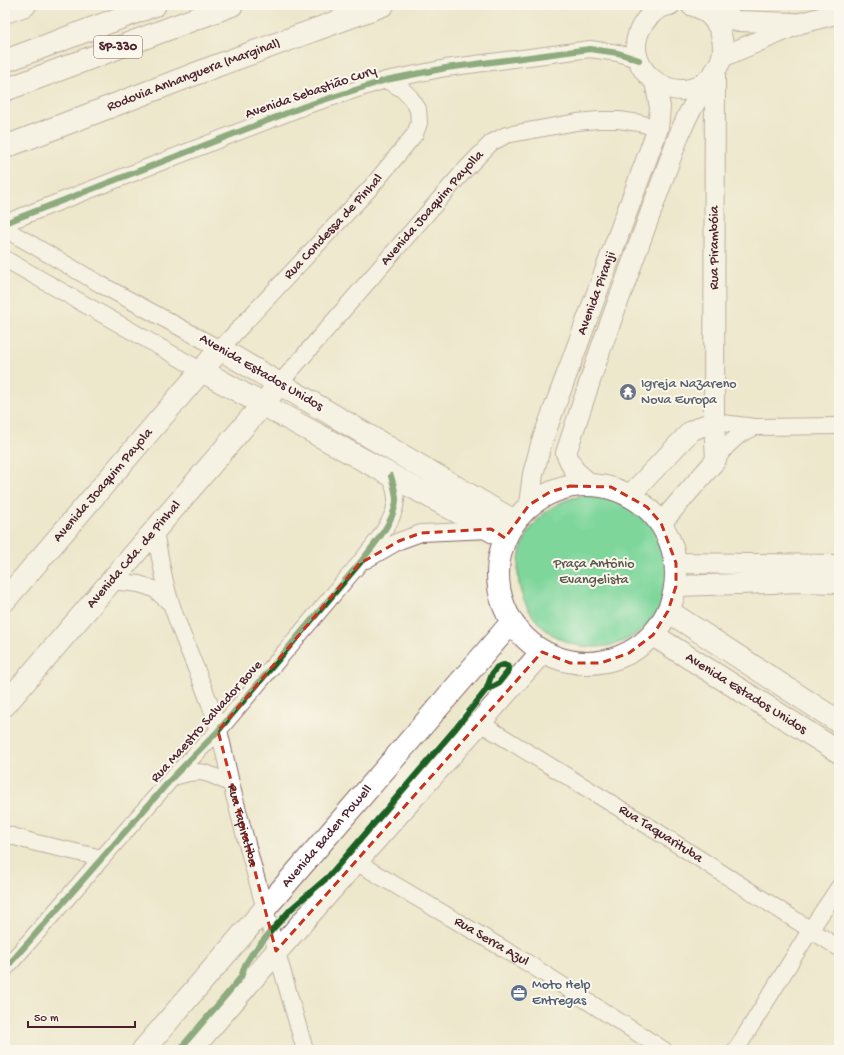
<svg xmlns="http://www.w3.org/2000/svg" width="844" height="1055" font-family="'Gochi Hand',sans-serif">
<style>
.green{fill:#7ed69b;stroke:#647a63}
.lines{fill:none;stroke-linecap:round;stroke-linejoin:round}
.minor-casing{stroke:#836563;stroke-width:18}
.tertiary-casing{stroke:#836563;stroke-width:22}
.secondary-casing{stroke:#836563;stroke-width:24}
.trunk-casing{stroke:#836563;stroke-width:24}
.motorway-casing{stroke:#836563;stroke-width:24}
.minor{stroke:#fff;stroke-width:16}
.tertiary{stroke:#fff;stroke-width:20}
.secondary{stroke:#fff;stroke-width:22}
.trunk{stroke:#fff;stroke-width:22}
.motorway{stroke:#fff;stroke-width:22}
.cycleway-casing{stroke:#fbf7ec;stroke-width:8}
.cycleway{stroke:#1b5e20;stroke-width:6}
.marked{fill:none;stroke:#c8321e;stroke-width:3;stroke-dasharray:8 5;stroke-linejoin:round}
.labels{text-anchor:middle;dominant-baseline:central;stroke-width:4;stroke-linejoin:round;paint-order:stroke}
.shield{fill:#fbf7ec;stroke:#7f6065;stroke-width:1}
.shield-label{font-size:13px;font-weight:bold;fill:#4a1f2b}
.street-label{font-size:14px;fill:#4a1f2b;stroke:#fbf7ec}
.worship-label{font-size:14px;fill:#5b616d;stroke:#fbf7ec;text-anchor:start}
.park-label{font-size:14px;fill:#5a564d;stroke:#fbf7ec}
.service-label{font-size:14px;fill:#4e5e75;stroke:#fbf7ec;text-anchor:start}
</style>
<rect width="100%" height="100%" fill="#fbf7ec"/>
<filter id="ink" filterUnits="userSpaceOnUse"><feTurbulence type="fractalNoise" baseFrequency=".025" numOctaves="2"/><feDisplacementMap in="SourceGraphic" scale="8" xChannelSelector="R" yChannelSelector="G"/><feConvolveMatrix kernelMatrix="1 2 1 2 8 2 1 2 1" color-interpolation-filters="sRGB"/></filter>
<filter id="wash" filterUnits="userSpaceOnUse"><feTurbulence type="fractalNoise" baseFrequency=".012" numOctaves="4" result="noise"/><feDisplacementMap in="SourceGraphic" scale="16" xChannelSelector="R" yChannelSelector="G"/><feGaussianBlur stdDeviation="0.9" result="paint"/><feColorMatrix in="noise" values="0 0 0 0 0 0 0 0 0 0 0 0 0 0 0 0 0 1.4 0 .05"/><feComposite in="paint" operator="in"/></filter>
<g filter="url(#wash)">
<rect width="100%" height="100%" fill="#ede7cc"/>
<path class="green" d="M518 571a76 76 0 1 1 152 0a76 76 0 1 1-152 0Z"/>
</g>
<g filter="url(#ink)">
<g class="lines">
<g class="minor-casing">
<g id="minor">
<path d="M5,223l300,-117 81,-26 60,-12 144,-19 28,4 21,7"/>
<path id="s1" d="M5,229l95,55 120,65 152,-163 43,-52 4,-11 -1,-14 -8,-12 -8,-8 -16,-9"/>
<path d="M5,259l197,112"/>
<path id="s2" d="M280,383l183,-211 28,-29 15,-8 71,-13 21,-2h21l20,3 19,5"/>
<path d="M714,422l41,5 84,-1"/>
<path d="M716,460l11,-14 12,-11 16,-8"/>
<path id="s3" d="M154,529c6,24 9,52 17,74 14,44 35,84 48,128 6,23 10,46 16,68 22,84 46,168 70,251"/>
<path d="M366,560l33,-19 22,-8 69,-3"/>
<path d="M111,581l28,3 15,5 16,14"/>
<path id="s4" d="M480,723l170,104 189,121"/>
<path d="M174,777c28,-9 32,-5 57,7"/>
<path d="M5,834l27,8 70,16"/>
<path id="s5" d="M356,862l170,100 138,88"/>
<path d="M5,969l168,-192 45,-46 141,-167c13,-17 36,-42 37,-64 0,-8 -3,-17 -5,-24"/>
<path d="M736,1050l75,-121 28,-42"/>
</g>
</g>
<g class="tertiary-casing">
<g id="tertiary">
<path d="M670,5c-12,2 -21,10 -27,19 -30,47 44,95 74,44 11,-17 6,-42 -10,-55 -5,-4 -10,-6 -16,-8"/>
<path d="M708,14l30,7 57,2"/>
<path d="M722,57l79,-34 38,-10"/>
<path d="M590,484l-16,-14 -8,-17 34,-102 79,-216 9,-20 20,-35"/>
<path d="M630,495l61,-64 11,-5 12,-4"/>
<path id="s6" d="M529,505l4,-31 9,-33 116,-313 2,-21 -5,-25"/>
<path id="s7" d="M661,523l55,-63 -2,-38 1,-349"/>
<path d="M676,563l163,2"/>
<path d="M676,586l125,-4 38,1"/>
</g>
</g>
<g class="secondary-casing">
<g id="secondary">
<path d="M202,371l303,167"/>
<circle cx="587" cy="574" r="89"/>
<path id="s8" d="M5,600l215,-251 294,172"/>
<path d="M668,611l171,111"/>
<path id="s9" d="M653,635l186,117"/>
<path id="s10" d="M5,705l258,-301 17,-21"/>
<path id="s11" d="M143,1050l368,-427"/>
<path d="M191,1050c115,-134 234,-265 351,-398"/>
</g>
</g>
<g class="trunk-casing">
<g id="trunk">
<path d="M5,12l20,-7"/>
<path id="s12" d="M5,147l211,-81 167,-61"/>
</g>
</g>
<g class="motorway-casing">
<path id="motorway" d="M5,61l150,-56
M5,90l227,-85"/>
</g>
<use href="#minor" class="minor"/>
<use href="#tertiary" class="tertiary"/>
<use href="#secondary" class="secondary"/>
<use href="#trunk" class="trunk"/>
<use href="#motorway" class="motorway"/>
<g class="cycleway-casing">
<path id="cycleway" d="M5,223l300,-117 81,-26 60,-12 144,-19 28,4 21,7
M5,969l168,-192 45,-46 141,-167c13,-17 36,-42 37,-64 0,-8 -3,-17 -5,-24
M179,1050l48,-56 14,-17 4,-12 6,-10 21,-25 19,-21 37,-32 20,-23 108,-126 30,-38 6,-16 5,-7 6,-2h4l2,5 -11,14 -12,6"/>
</g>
<use href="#cycleway" class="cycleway"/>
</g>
</g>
<path d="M0 0H844V1055H0ZM570,486l41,1 36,20 14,16 15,40v23l-8,25 -15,24 -24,18 -28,10h-31l-28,-11 -266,299 -58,-220 141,-167 40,-23 22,-8 70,-4 14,9 24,-33 21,-13z" fill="#ede7cc" fill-opacity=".55" fill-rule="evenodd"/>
<path class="marked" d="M570,486l41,1 36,20 14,16 15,40v23l-8,25 -15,24 -24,18 -28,10h-31l-28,-11 -266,299 -58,-220 141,-167 40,-23 22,-8 70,-4 14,9 24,-33 21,-13z"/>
<defs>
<g id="temple-disc" transform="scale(0.9)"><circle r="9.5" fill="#6b7280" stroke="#fbf7ec"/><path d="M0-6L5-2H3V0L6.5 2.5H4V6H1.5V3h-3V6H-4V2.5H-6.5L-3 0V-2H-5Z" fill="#fff"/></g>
<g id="office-disc" transform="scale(0.9)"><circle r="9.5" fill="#5c6f8a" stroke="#fbf7ec"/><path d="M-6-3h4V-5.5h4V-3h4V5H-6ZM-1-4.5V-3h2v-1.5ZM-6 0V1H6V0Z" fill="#fff"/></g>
</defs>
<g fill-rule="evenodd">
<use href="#temple-disc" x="628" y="392"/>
<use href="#office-disc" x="519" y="993"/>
</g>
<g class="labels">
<rect class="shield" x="94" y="36" width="48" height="22" rx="3"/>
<g class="shield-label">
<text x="118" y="47">SP-330</text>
</g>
<g class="street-label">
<text stroke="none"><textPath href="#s12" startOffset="202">Rodovia Anhanguera (Marginal)</textPath></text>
<text transform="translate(311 93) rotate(-19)">Avenida Sebastião Cury</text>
<text stroke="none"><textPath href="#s2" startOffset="232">Avenida Joaquim Payolla</textPath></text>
<text stroke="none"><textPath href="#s1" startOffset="413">Rua Condessa de Pinhal</textPath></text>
<text stroke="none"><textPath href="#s7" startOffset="296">Rua Pirambóia</textPath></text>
<text stroke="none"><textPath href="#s6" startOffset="223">Avenida Piranji</textPath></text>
<text transform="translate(261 373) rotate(30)">Avenida Estados Unidos</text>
<text stroke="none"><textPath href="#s8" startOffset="151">Avenida Joaquim Payola</textPath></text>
<text stroke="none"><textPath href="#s10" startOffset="198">Avenida Cda. de Pinhal</textPath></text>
<text stroke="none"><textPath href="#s9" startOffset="110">Avenida Estados Unidos</textPath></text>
<text transform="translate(207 722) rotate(-48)">Rua Maestro Salvador Bove</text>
<text stroke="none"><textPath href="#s3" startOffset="310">Rua Tapiratiba</textPath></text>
<text stroke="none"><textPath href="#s4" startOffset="212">Rua Taquarituba</textPath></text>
<text stroke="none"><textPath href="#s11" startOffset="282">Avenida Baden Powell</textPath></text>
<text stroke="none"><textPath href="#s5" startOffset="157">Rua Serra Azul</textPath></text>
</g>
<g class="worship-label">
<text x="641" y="384">Igreja Nazareno<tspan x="641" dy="16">Nova Europa</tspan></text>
</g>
<g class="park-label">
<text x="594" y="564">Praça Antônio<tspan x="594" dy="16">Evangelista</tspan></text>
</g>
<g class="service-label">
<text x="532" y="985">Moto Help<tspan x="532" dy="16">Entregas</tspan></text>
</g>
</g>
<rect width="844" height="1055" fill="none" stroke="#fbf7ec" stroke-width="20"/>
<path d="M28 1021v6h107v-6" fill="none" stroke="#4a1f2b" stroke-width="2"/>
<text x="34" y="1021" font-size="12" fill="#4a1f2b" stroke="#fbf7ec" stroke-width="3" paint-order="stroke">50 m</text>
</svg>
